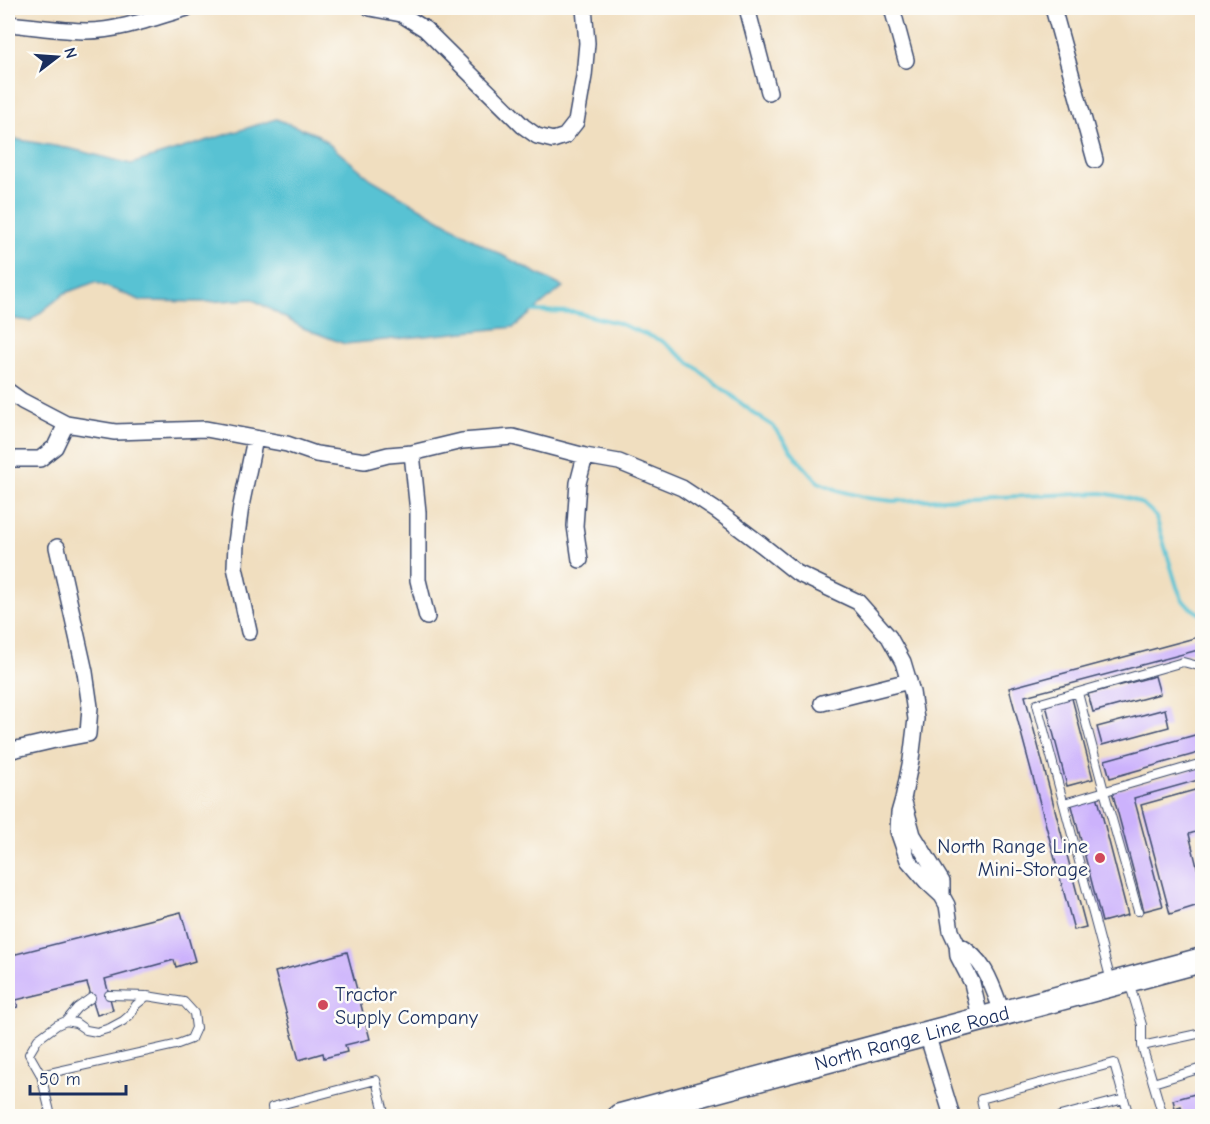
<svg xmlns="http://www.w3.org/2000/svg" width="1210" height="1124" font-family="'Comic Neue',sans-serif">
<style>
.water{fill:#58c2d3;stroke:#3a7898;stroke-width:1.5}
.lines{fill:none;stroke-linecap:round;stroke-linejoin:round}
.stream{stroke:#58c2d3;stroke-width:4}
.building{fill:#ccb2fc}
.service-casing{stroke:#3b496d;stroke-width:10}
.minor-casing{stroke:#3b496d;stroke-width:18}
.primary-casing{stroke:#3b496d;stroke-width:27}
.service{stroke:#fff;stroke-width:8}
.minor{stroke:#fff;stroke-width:15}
.primary{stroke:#fff;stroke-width:24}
.poi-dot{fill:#d1495b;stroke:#fdfcf7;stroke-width:2}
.labels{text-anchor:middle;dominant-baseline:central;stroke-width:5;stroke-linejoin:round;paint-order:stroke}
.poi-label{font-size:20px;fill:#1b2f5e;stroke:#fdfcf7;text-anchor:end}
.street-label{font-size:20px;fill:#1b2f5e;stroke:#fdfcf7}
</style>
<rect width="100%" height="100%" fill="#fdfcf7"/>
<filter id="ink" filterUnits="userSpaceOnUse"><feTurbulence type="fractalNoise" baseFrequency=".0167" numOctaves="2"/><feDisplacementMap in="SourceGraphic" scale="12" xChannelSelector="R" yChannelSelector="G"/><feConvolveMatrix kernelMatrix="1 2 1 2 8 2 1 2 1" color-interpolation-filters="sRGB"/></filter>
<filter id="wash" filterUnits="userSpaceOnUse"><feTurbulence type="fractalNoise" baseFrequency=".008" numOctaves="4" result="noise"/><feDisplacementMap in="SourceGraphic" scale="24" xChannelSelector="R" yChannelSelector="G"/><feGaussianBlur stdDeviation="1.35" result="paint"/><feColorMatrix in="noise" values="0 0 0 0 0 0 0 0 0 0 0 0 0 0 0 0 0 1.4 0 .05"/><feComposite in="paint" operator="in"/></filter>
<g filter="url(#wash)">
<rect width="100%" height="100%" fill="#f0debf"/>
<path class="water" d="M276,119l42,16 53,44 123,72 69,36 -49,40 -169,17 -42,-16 -51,-29 -46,3 -64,-1 -47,-19 -30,11 -35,28 -22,-3v-180l64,11 59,15z"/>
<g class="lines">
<path class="stream" d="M533,311l41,1 44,11 44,18 94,74 17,11 27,36 18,20 22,9 28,7 25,3 209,-8c22,4 40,5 54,24l21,70 5,12 6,7 14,9"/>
</g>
<g id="blocks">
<path class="building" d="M1202,636v13l-177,47 61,231 -12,3 -65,-242z
M1155,676l5,18 -67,18 -5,-18z
M1072,698l21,81 -26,7 -21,-81z
M1165,709l4,18 -67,18 -5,-18z
M1202,733v19l-92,26 -5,-18z
M1202,767v12l-68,19 29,108 -19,5 -32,-120z
M1202,788v42l-13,4 13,53v17l-32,10 -29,-109z
M1097,795l31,120 -26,7 -31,-120z
M181,912l14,49 -19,6 -2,-7 -69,19 8,31 -16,5 -10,-32 -71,17 2,7 -10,2v-53z
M347,952l23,87 -25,6 2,7 -23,6 -1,-5 -24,7 -24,-88z
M1202,1092v24h-18l-3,-10 -6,2 -2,-8z"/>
</g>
</g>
<g filter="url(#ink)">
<use href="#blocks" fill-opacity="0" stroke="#3b496d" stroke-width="1.5"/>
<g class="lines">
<g class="service-casing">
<path id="service" d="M1078,693l26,98 34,120
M1064,803l138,-40
M1111,981l-74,-277 146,-42 19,5
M1129,982l13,43v21l21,70
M66,1021l10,2 10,7 11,2 13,-4 13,-7 7,-6 6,-10 11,-9
M1142,1046l60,-13
M41,1075l134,-30 16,-6 5,-11 -2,-15 -10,-11 -37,-6 -38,-1
M1153,1083l49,-15
M51,1116l-10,-41 -12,-21 9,-15 19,-14 9,-4 11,-13 14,-10
M273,1116l-1,-9 104,-27 9,36
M365,1116l19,-5
M985,1116l-4,-17 133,-36 10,36
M1060,1116l64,-17 5,17"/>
</g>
<g class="minor-casing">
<path id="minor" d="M370,8l31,6 24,15 98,97 14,10 16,4 12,-4 11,-14 8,-46 3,-33 -3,-35
M747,8l22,84
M892,8l14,52
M1053,8l42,152
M8,24c26,2 52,7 79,7 32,0 69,-14 100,-23
M8,391l14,10 44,23 49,8 91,-3 81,15 29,10 49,7 23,-6 24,-2 50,-12 51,-4 72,19 34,6 63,26 35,23 45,34 35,28 61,29 31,35 14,25 9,30 4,27 -5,41 -8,39 -4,14 -1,18 10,29 19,22 15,14 5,9 4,26 6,13 1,12 14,27 9,38
M412,453l6,59v68l9,37
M8,459h32l15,-12 11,-23
M580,560l-5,-34 3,-43 7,-27
M249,632l-14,-65 1,-24 5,-37 14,-67
M822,703l87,-22
M8,751l43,-10 37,-7 2,-27 -5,-35 -28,-125
M904,802l9,33 29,47v14
M957,944c29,16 35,41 46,71
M927,1034l25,82"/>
</g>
<g class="primary-casing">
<g id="primary">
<path id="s1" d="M620,1116l582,-156"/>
</g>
</g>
<use href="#service" class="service"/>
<use href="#minor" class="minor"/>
<use href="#primary" class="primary"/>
</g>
</g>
<g class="poi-dot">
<circle cx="1100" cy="858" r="6"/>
<circle cx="323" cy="1005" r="6"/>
</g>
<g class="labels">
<g class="poi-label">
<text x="1088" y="846">North Range Line<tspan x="1088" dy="23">Mini-Storage</tspan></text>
<text x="335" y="994" text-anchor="start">Tractor<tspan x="335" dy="23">Supply Company</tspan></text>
</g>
<g class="street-label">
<text stroke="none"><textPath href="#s1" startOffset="302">North Range Line Road</textPath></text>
</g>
</g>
<rect width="1210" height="1124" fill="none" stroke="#fdfcf7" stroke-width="30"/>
<g transform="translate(57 57) rotate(73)" stroke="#fdfcf7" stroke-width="4.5" paint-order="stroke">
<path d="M0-4.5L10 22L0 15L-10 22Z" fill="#1b2f5e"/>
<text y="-9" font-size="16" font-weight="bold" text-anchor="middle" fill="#1b2f5e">N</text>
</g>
<path d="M30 1085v9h96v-9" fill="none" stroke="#1b2f5e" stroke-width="3"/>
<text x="39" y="1085" font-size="18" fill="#1b2f5e" stroke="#fdfcf7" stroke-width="4.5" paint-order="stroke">50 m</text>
</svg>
